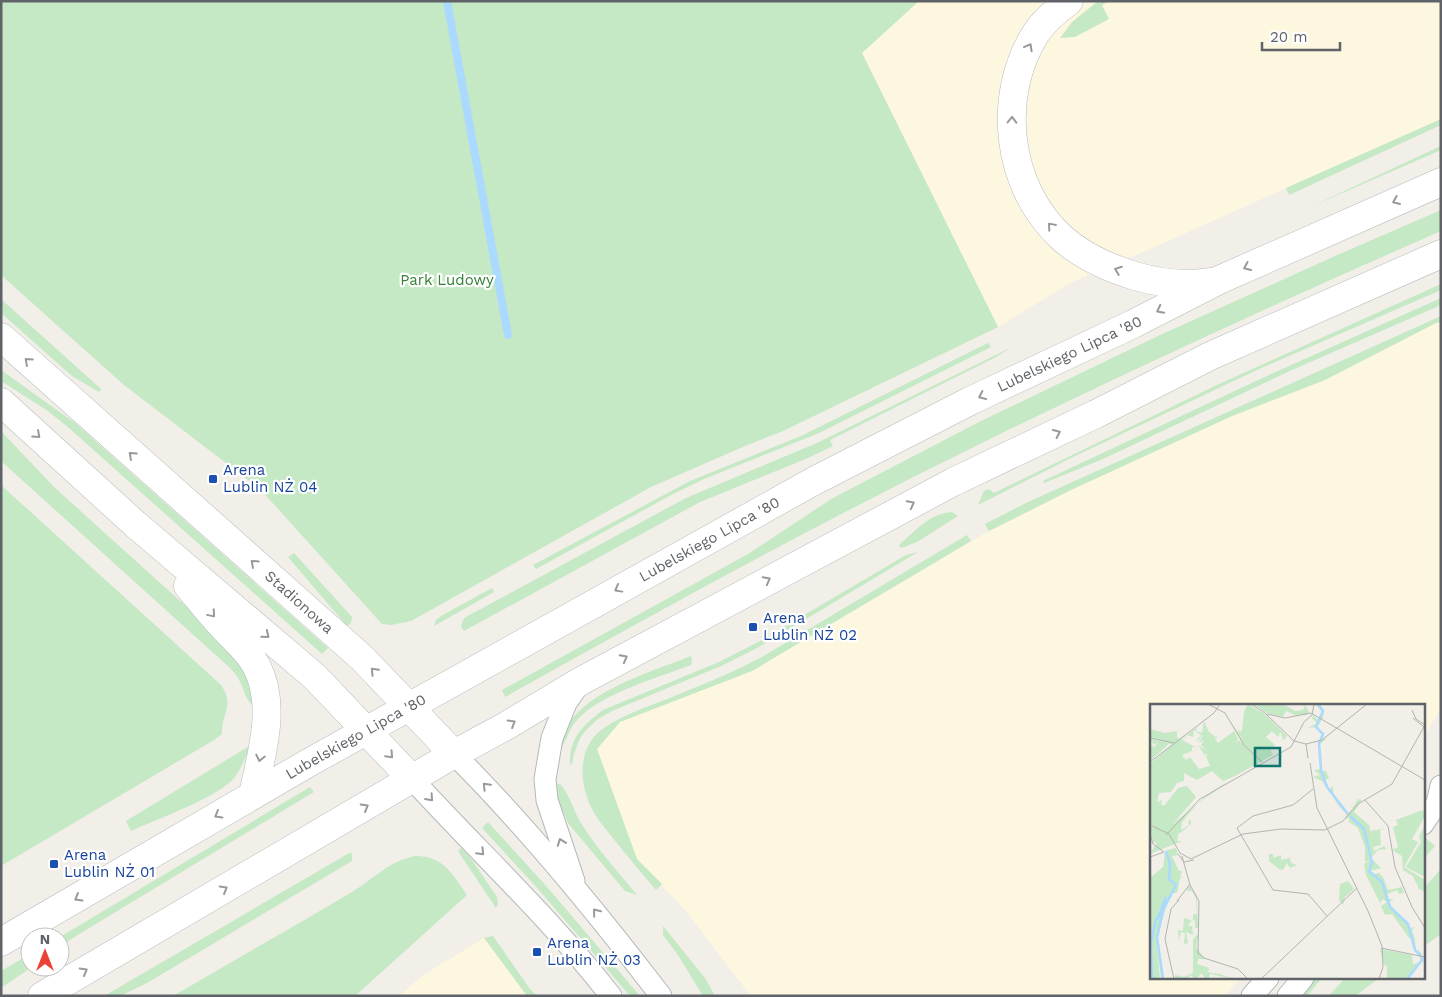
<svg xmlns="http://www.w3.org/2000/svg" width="1442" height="997" font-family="'Work Sans',sans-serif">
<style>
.commercial{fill:#fef7e0}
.green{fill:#c5e8c5}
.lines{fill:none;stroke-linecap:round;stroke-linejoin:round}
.stream{stroke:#aadaff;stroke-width:8}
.street-casing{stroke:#b5b8bc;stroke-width:23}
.secondary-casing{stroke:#b6babf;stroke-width:29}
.street{stroke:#fff;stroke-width:21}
.secondary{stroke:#fff;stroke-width:28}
.oneway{stroke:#979a9d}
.transit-dot{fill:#1a4fb4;stroke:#fff;stroke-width:2}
.labels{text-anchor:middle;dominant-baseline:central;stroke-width:4.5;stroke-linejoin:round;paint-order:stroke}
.park-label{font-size:15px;fill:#348238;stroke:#fff}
.street-label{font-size:15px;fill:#5f6368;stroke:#fff}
.transit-label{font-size:15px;fill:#164399;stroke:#fff;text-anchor:start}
.inset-river{fill:none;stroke:#aadaff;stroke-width:2.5}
.inset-road{fill:none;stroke:#b3b3b1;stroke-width:1}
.view{fill:#0f766e;fill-opacity:0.15;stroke:#0f766e;stroke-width:2.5}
.inset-edge{fill:none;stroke:#5f6368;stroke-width:2.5}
</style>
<rect width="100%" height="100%" fill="#f1efe8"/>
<path class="commercial" d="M919,1h522v118l-289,129 -80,34 -74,45 -136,-274z
M1441,322v387l-18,28v-31h-272v272h90l-17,18h-473l-66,-86 -48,-51 -40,-110 23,-27 132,-51 237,-140 82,-41 161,-74 93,-36 111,-57z
M484,938l43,58h-128l23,-20z"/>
<path class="green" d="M1,1h918l-57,52 136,274 -215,104 -38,15 -94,41 -240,134 -20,4 -9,-1 -122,-135 -136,-104 -123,-110z
M1098,1h11l-7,4 7,14 -34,18 -15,1 12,-16z
M1441,119v6l-152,70 -3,-7z
M1441,146v4l-131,57z
M1441,210v21c-153,67 -304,136 -453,209 -164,80 -324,168 -483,257l-3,-7 246,-136 85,-56 146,-76 179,-86 177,-80z
M1441,284v6l-182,79 -186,88 -95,48 6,-14 5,-2 5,4 225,-109z
M1441,298v7l-149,65 -189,89 -59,24 -1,-2 215,-101z
M1,299l100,90 -2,3 -27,-16 -71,-63z
M1441,316v6l-5,1 -111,57 -93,36 -161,74 -82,41 -4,-7 43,-22z
M988,343l3,4 -172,86 -115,46 -31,15 -137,75 -3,-4 157,-84 111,-45z
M1012,347l-16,10 -166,83 3,6 -25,12 -108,44 -236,129 -3,-5 3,-8 222,-120 131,-55z
M1,370l74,53 253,225 -6,6 -253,-226 -21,-17 -47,-30z
M1,431l53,56 156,141 36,42 10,36c-11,-3 -11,-16 -16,-24 -2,-6 -6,-9 -10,-14l-229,-207z
M1,485l219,199c16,20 1,30 2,50l-8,6 -213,126z
M952,512l6,4 -41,26 -16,6 -2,-3c18,-15 29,-31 53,-33z
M967,535l4,6 -219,130 -132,51 -23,27 40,110 25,25 -6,6c-15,-18 -30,-35 -44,-53 -7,-9 -15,-18 -20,-28 -11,-22 -15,-51 2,-72 17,-20 63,-33 88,-44 27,-11 53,-22 80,-36z
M918,552l-159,95 -38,19 -109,45 -14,8 -11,10 -7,9 -6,16 -2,10 -2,1c-1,-27 12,-39 33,-55l116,-48 43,-22 144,-85z
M294,553l58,64 -1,6 -4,3 -59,-69z
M492,588l2,4 -60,34 2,-6 5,-4z
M691,656l1,4 -1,5c-32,12 -93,30 -114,55 -8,9 -10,20 -17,30 2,-54 90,-77 131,-94z
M251,745c-5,11 -9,22 -16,32 -16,20 -78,42 -104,54l-5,-10z
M560,784c11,12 14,30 24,44 16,24 35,45 53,67l-12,-4 -57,-68 -11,-26 -2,-12z
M310,787l4,5 -238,144 -16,11v-10z
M488,822l59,65 93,109h-10l-91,-106 -57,-62z
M1424,837l11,9 -12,14v-22z
M461,848l11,12 25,37 1,7 -2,4 -38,-57z
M351,852l1,4v5l-205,122 -27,13h-16z
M415,856c29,0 37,18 52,39l-112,101h-182c60,-35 120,-69 179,-104 21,-13 39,-32 63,-36z
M1441,869v65l-18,13v-58z
M663,926l42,52 10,18h-12l-25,-41 -15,-20z
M493,936l37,53 7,7h-10l-43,-58z
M30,954v13h2l-31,21v-17z
M1313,978h9l-15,18h-9z
M1345,978h34l-24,18h-26z"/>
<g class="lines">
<path class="stream" d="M447,1l61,334"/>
<g class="street-casing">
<path id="street" d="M454,754c75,75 142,157 207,242
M413,780c66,72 138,139 198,216
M1423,824l14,-21 4,-17
M574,881l-27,-81 -2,-21 7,-41 14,-35 14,-20
M1252,996l16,-18
M1288,996l15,-18"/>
</g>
<g class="secondary-casing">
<g id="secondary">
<path d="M1069,1c-12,9 -25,20 -33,32 -40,63 -30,154 26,205 20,18 47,30 73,38 24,7 50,10 75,6"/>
<path id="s1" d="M1,337l361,321 92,96"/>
<path d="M1,402l134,122 180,153 98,103"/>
<path d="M188,586c11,13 23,28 35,41 12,13 26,24 34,40 20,40 4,88 -4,128"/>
<path id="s2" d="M1,942l309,-180 504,-281 156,-80 163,-77 86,-44 222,-98"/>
<path d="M42,996l412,-242 52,-28 75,-45 372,-199 143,-68 114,-58 231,-102"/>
</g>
</g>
<use href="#street" class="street"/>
<use href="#secondary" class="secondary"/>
</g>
<defs><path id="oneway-chevron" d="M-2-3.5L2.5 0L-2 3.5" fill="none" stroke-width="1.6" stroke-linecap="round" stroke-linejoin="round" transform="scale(1.25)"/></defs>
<g class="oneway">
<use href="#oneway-chevron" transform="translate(1029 47) rotate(-61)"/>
<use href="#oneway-chevron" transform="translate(1012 120) rotate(-89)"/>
<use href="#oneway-chevron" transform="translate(1396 201) rotate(157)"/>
<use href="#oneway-chevron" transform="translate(1051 226) rotate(-131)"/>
<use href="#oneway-chevron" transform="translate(1247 267) rotate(156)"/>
<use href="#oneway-chevron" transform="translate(1118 270) rotate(-159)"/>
<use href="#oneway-chevron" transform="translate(1160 310) rotate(153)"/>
<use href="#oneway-chevron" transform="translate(28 361) rotate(-138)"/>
<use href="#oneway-chevron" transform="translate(982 396) rotate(155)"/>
<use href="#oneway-chevron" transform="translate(1057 433) rotate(-25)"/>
<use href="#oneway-chevron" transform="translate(37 435) rotate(42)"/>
<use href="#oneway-chevron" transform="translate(132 455) rotate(-138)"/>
<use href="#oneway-chevron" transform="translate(911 504) rotate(-28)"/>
<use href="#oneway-chevron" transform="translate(254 563) rotate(-138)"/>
<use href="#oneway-chevron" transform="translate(767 580) rotate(-28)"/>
<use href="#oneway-chevron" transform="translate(618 589) rotate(151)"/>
<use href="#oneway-chevron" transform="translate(212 614) rotate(50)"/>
<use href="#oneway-chevron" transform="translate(266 635) rotate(40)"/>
<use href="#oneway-chevron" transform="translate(624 658) rotate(-28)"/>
<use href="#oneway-chevron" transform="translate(374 671) rotate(-134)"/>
<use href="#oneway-chevron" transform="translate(512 723) rotate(-31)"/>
<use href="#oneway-chevron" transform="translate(390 755) rotate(47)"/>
<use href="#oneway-chevron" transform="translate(260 758) rotate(102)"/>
<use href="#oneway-chevron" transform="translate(486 786) rotate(-134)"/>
<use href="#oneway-chevron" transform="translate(430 798) rotate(48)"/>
<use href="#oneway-chevron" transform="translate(365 807) rotate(-30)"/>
<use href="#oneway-chevron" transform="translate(218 815) rotate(150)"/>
<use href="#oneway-chevron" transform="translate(561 842) rotate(-110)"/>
<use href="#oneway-chevron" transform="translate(481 852) rotate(46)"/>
<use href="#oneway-chevron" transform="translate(224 889) rotate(-30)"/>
<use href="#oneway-chevron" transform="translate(78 898) rotate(150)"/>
<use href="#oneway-chevron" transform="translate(596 912) rotate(-129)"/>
<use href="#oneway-chevron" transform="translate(84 971) rotate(-30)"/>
</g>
<g class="transit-dot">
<rect x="208" y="474" width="10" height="10" rx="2.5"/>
<rect x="748" y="622" width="10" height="10" rx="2.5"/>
<rect x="49" y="859" width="10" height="10" rx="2.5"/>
<rect x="532" y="947" width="10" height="10" rx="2.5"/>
</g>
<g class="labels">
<g class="park-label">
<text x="447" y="280">Park Ludowy</text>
</g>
<g class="street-label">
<text stroke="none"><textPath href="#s2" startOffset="1220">Lubelskiego Lipca '80</textPath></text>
<text stroke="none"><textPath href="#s2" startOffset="815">Lubelskiego Lipca '80</textPath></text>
<text stroke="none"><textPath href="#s1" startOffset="399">Stadionowa</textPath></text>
<text stroke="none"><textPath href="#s2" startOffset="410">Lubelskiego Lipca '80</textPath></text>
</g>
<g class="transit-label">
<text x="223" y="470">Arena<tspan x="223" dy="17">Lublin NŻ 04</tspan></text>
<text x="763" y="618">Arena<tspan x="763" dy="17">Lublin NŻ 02</tspan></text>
<text x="64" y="855">Arena<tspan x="64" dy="17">Lublin NŻ 01</tspan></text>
<text x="547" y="943">Arena<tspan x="547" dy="17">Lublin NŻ 03</tspan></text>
</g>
</g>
<g transform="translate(1150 704)">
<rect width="275" height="275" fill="#f1efe8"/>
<path d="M98,0l18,11 21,21 -3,4h-4h3l-2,-7 -4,-1 3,1 -2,4 -6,-6 -6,6 9,8 -5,4 3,6 -38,21 -12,5 -11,-10 -15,9 -13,-7v8l-7,2 -6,9 -12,1 -2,9 5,-2 -1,4 3,2 14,-18 9,-2 9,11 -24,28 39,-33 21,-13 -35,25 -15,18 -1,8 8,-5 -1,-4 3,-1v4l-11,9 14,-9 -16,10 -1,7h5l-32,13 7,-11 -4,-1 -3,-9v-6l5,1 -5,-4v-60l23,-20h-4l-19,17v-16l5,2 3,-5 -4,3 -4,-6 18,4 -18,-5v-9l15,4 12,-2v7l5,1 15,-12 -1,4 6,2 2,-12 5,11 7,5 4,-3 -4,4 -2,-1 4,6 16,-12 4,8 -3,4 4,-3 11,11 -10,-12 3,-3 -3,2 -10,-18 7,11 4,-1 -3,3 4,-2 2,-19zM44,26l8,6 -2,1 -4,3 1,1 7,-6 -6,8 6,-3 -3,5 5,5 -8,-5 7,10 4,-2 -3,3 4,10 -11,3 -9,-12 -4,3 -4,-5 10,-4v-4l5,1 -15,-8 6,-5 5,2zM103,0h30l12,7 8,-1 2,-5 4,7 -2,3h-12l-9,-4 -3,6 -16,-4zM165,0h4l4,5 1,2 -1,6 -6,11 6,6 -2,5 4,-1 1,1 -6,5 1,7 1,20h4l3,7 -4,2 1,4 3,5 4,-3v9l15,19 5,-6 -3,-3 3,2 5,-8 4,1 -8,12 15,13 3,13 -1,-7 15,-3 -6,2 1,15 -8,2 1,4 10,-5 3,3 -9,1 -7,8 10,10 -11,3 2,4 7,-2 4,4 5,13 14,-3 2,6 -5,1 -2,-4 -12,5 2,4h7l-5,3 3,5 19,21 4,-1 -3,3 3,10 1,10 5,2 2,8 -15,19 -21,-1v-12l-3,-1 -4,-16 32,6 1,9 8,-2 -1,-9 -5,-3 -2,-11 -4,-1 -17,-24 -7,1 -4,-9 6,-4 -4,-3 -3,4 -14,-28 -2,-11 7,-5 -6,3v-15l-7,-19 -9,-6v-5l-2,2 -2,-1 2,-3 -8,-9 -17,-25 -9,-4 7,-2 -6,-5 7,-1 -3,-27 4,-8 -6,-7 -8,1 9,-5 -5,-5 1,-3 6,6 4,-9zM273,106l2,6 -13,23 6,3 -14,25 21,13v12l-6,-3 -6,-13 -10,-6 -1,-14 -10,-6 6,-3 -5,-20 5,-2 -2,-5zM275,121v52l-19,-10 15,-25 -2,-6zM26,144l2,7 -6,1 7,15h3l-2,6 4,1h-4l-3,15h-4l-7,14 -8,29 6,43h-3l-5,-45 4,45h-10v-101l13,-11 2,-16zM119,150h4v4l8,-3v5l9,-2 1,5 6,2 -7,3 -3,-5 -4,7 -4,-1 -10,-8zM198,177l6,8 -9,8 -2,8 -4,-5 1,-16zM39,181l8,12 1,31h-3v-8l-5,2 -2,4h4l1,9 -7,-3 2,11 -4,1 1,-11 -4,-1 -2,9 -1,-11 5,1 1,-13 9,3v-7h4l-1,-16 -4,-7h-5l3,-3 -4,3zM49,229l-3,14 9,12h-7l-1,5 12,4 -1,4 7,2 1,-3v4l1,-2 17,6 -24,-5 -1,5h-4l-3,-6 -6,6 -6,-4 -2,4h-13v-4l9,2 9,-4v-34z" fill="#c5e8c5" fill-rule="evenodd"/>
<path class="inset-river" d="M168,0l5,7 -7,16 7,7 -4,10 2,26 6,17 21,27M200,112l14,13 8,34 -3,8 13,11 8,25 18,17 7,26 6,6M8,214l8,-21M1,239l5,-24h3M1,240l1,35M13,275l-6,-41 6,-28 13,-25 -7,-6 1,-15 -4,-13M257,275l15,-19 -1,-4"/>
<path class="inset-road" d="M58,0l17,9 19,32 18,17M101,0l14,9M115,9l29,28M117,10l18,4 26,-5 114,67M263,14l12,10M0,34l24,5M144,37l12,3 2,14M156,40l16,-4 45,-36M0,58l64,-49 6,-9M160,59l7,45 51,103 14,35 1,21 -4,12M163,85l-20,16 -40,11 -16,12 36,62 35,4 19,22M215,96l23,26 7,41 17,40 13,21M0,121l19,9 11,19 11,6 52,-25 38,-5 44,1 18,-9 15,-17 34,-20 33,-59 -9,-6 -4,-9M0,130l3,10 11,8 -14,5M16,131l34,-36 91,-52 13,-25 8,-7 2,-11M28,150l6,8 10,-2M32,152l8,29 9,16 -1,52 6,5 34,11 10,10M27,197l13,-17M231,244l44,9M24,275l-9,-40 6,-30 8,-9M111,275l96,-91"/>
<path class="view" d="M105,44h25v18h-25z"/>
<rect width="275" height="275" class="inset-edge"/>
</g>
<rect width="1442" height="997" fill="none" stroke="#5f6368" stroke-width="5"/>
<g transform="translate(45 952)"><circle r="24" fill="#ffffff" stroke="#bfc1c3"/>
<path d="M0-4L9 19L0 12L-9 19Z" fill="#ea4335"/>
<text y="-8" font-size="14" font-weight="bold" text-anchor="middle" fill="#5f6368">N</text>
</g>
<path d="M1262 42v8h78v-8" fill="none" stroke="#5f6368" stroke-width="2.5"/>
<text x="1270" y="42" font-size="15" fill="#5f6368" stroke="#ffffff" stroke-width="4" paint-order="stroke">20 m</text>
</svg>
